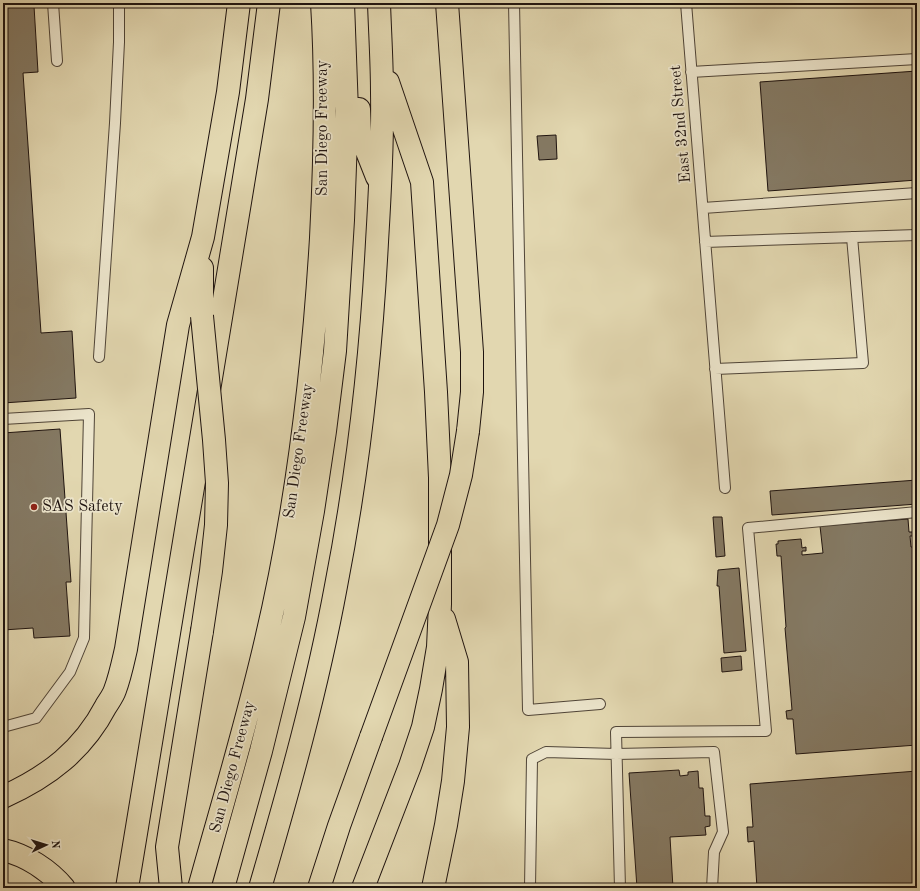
<svg xmlns="http://www.w3.org/2000/svg" width="920" height="891" font-family="'Old Standard TT',serif">
<style>
.building{fill:#847963;stroke:#1e130f}
.lines{fill:none;stroke-linecap:round;stroke-linejoin:round}
.lane-casing{stroke:#4f4437;stroke-width:12}
.highway-casing{stroke:#1e130f;stroke-width:24}
.lane{stroke:#ece5cc;stroke-width:10}
.highway{stroke:#e2d7b0;stroke-width:22}
.highway-bridge-casing{stroke:#1e130f;stroke-width:24;stroke-linecap:butt}
.highway-bridge{stroke:#e2d7b0;stroke-width:22}
.poi-dot{fill:#8f2418;stroke:#ece5cc;stroke-width:1.5}
.labels{text-anchor:middle;dominant-baseline:central;stroke-width:3.5;stroke-linejoin:round;paint-order:stroke}
.street-label{font-size:16px;fill:#1e130f;stroke:#ece5cc}
.poi-label{font-size:16px;fill:#1e130f;stroke:#ece5cc;text-anchor:start}
</style>
<rect width="100%" height="100%" fill="#e2d7b0"/>
<filter id="stains"><feTurbulence type="fractalNoise" baseFrequency=".005" numOctaves="4"/><feColorMatrix values="0 0 0 0 .2 0 0 0 0 .09 0 0 0 0 .02 0 0 0 .5 -.17"/></filter>
<radialGradient id="worn" r=".72"><stop offset=".6" stop-color="#630" stop-opacity="0"/><stop offset="1" stop-color="#630" stop-opacity=".3"/></radialGradient>
<path class="building" d="M34,6l4,66 -15,1 18,260 31,-2 4,67 -73,5v-395z
M917,71v109l-149,11 -8,-109z
M556,135l1,24 -18,1 -2,-24z
M60,429l11,153h-5l4,54 -36,2 -1,-10 -30,2v-197z
M917,480v24l-145,11 -2,-24z
M713,517h9l3,39 -9,1z
M908,519l1,13h4v4h-3l1,11h6v198l-121,9 -3,-35h-6l-1,-8 6,-1 -7,-82 1,-1 -5,-71h-4l-1,-12h2v-3l23,-2 1,9 4,-1v4h-4v4l21,-2 -3,-27z
M739,568l7,83 -22,2 -5,-67h-2l1,-16z
M741,656l1,14 -20,2 -1,-14z
M679,770l1,6 8,-1v-3l10,-1 1,17h4l2,28h5v10l-5,1 1,8 -36,2 3,51h-36l-8,-115z
M917,771v117h-160l-3,-47 -6,1 -1,-15h6l-3,-43z"/>
<g class="lines">
<g class="lane-casing">
<path id="lane" d="M53,3l4,58
M514,3l14,707 72,-6
M686,3l39,485
M691,72l226,-13
M703,208l214,-15
M705,242l212,-7
M99,357l16,-234 4,-81v-39
M715,369l148,-6 -11,-126
M3,419l86,-5 -5,224 -14,34 -34,46 -33,9
M530,888l2,-129 14,-7 70,2 98,-2 9,80 -9,20 -2,36
M620,888l-4,-156 150,-1 -18,-203 169,-16"/>
</g>
<g class="highway-casing">
<path id="highway" d="M447,3l25,349v40l-4,39
M359,109l1,25 17,43
M202,268v48
M3,797c45,-20 80,-47 103,-91 3,-5 7,-10 9,-16 5,-13 8,-28 11,-41l52,-324 25,-88 25,-145 11,-89
M3,850c23,5 46,20 61,38
M127,888l130,-789 12,-96
M171,888l-4,-41 35,-216
M199,888c23,-83 48,-165 67,-248 31,-132 47,-268 55,-402 4,-78 6,-158 1,-235
M223,888l38,-137 33,-134 19,-106 12,-80 10,-80 8,-131 4,-109 -4,-108
M260,888c29,-99 57,-199 76,-302 22,-113 35,-229 41,-344 3,-50 6,-99 5,-149 0,-30 -2,-60 -3,-90
M319,888l20,-62 32,-89
M363,888l47,-122 13,-39 8,-38 7,-42 2,-43v-126l-4,-86 -14,-210 -34,-100
M433,888l13,-63 7,-44 5,-54 -1,-65 -13,-43"/>
</g>
<use href="#lane" class="lane"/>
<use href="#highway" class="highway"/>
<g class="highway-bridge-casing">
<path id="highway-bridge" d="M202,631l9,-60 5,-46 1,-42 -3,-43 -12,-124
M371,737l77,-212 13,-50 7,-44"/>
</g>
<use href="#highway-bridge" class="highway-bridge"/>
</g>
<circle class="poi-dot" cx="34" cy="507" r="4"/>
<g class="labels">
<g class="street-label">
<text transform="translate(681 124) rotate(-95)">East 32nd Street</text>
<text transform="translate(323 128) rotate(-90)">San Diego Freeway</text>
<text transform="translate(299 451) rotate(-82)">San Diego Freeway</text>
<text transform="translate(233 767) rotate(-75)">San Diego Freeway</text>
</g>
<g class="poi-label">
<text x="42" y="507">SAS Safety</text>
</g>
</g>
<rect width="920" height="891" fill="none" stroke="#e2d7b0" stroke-width="16"/>
<rect x="4" y="4" width="912" height="883" fill="none" stroke="#1e130f" stroke-width="2"/>
<rect x="8" y="8" width="904" height="875" fill="none" stroke="#1e130f"/>
<g transform="translate(46 845) rotate(86)" stroke="#ece5cc" stroke-width="3" paint-order="stroke">
<path d="M0-3L7 15L0 10L-7 15Z" fill="#1e130f"/>
<text y="-6" font-size="11" font-weight="bold" text-anchor="middle" fill="#1e130f">N</text>
</g>
<rect width="100%" height="100%" filter="url(#stains)"/>
<rect width="100%" height="100%" fill="url(#worn)"/>
</svg>
